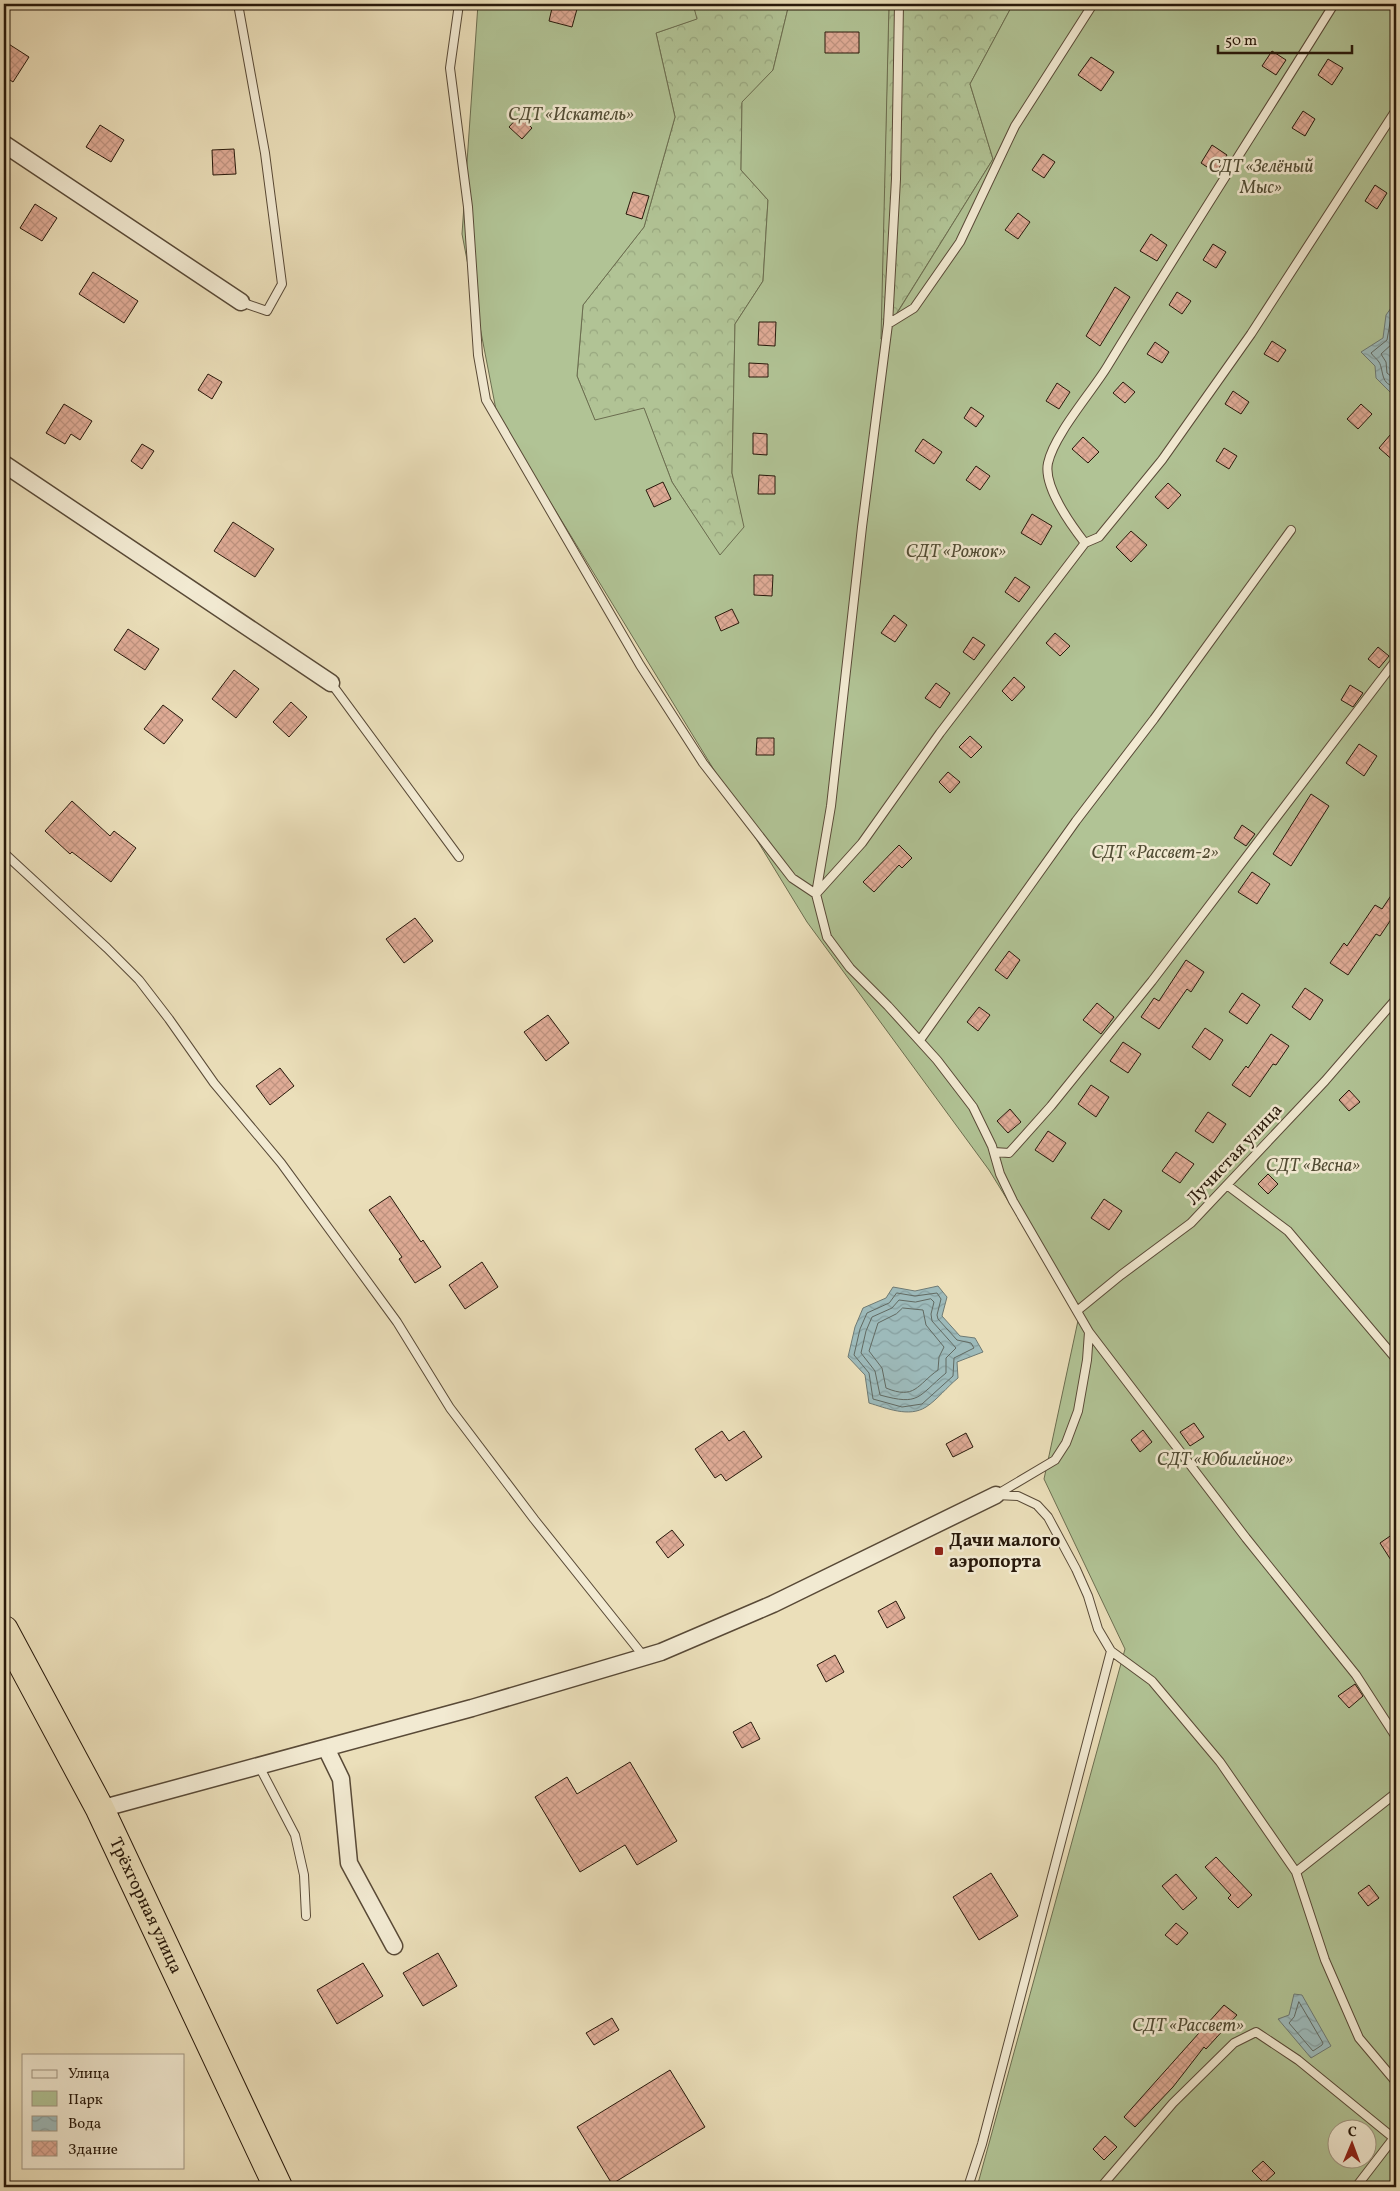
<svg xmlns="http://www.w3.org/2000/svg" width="1400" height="2191" font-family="Vollkorn,serif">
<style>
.forest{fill:url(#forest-crowns);stroke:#6c6e50}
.green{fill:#b1c395;stroke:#6c6e50;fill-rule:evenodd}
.water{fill:url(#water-waves);stroke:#6e7a74}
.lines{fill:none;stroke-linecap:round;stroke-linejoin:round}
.shore{stroke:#626a62;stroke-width:1}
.building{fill:url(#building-cross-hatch);stroke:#28190b}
.lane-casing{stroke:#594a37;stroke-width:10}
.street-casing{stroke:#594a37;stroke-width:19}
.highway-casing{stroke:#28190b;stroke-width:30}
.lane{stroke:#f2ead2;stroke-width:8}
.street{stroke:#f2ead2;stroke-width:16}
.highway{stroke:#ebdfba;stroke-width:28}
.poi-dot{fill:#8f2418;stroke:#f2ead2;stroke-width:2}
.labels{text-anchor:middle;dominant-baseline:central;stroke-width:5;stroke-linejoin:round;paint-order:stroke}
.park-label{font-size:18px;font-style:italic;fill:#514c34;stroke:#f2ead2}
.street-label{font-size:18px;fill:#28190b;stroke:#f2ead2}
.poi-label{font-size:18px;font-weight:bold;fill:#28190b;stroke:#f2ead2;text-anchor:start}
</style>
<defs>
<pattern id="forest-crowns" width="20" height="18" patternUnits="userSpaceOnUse" patternTransform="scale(1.25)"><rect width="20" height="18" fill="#b1c395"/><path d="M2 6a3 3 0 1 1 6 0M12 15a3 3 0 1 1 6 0" fill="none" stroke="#98a77f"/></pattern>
<pattern id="water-waves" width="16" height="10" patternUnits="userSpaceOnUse" patternTransform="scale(1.25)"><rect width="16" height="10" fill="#9dbaba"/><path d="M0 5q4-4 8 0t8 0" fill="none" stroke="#879f9f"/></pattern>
<pattern id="building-cross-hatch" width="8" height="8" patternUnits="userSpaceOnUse" patternTransform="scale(1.25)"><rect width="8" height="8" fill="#dfab96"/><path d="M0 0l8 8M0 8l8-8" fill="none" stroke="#bf9380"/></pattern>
</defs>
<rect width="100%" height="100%" fill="#ebdfba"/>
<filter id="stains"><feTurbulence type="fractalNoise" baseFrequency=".004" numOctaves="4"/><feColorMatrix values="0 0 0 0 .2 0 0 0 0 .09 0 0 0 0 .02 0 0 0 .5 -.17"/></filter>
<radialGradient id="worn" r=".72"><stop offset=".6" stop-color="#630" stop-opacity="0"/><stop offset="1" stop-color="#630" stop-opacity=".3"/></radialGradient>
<path class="forest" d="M693,4h96l-16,66 -31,33 -1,67 27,30 -5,81 -28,43 -3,149 13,54 -25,29 -48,-74 -28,-73 -49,12 -18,-45 6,-71 61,-78 31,-110 -19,-84 40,-14z
M889,4h124l-43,80 23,75 -113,181z"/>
<path class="green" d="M478,4h215l4,15 -41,14 19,84 -31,110 -61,78 -6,71 18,44 49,-12 28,74 48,73 24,-28 -12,-54 3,-149 28,-43 5,-81 -27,-30 1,-68 31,-32 16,-66h100l-8,335 112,-180 -23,-75 43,-80h383v2183h-419l148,-538 -81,-170 35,-163 -90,-146 -182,-248 -310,-507 -35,-181zM1338,2128h30v30h-30z"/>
<path class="water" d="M1396,301v90l-6,1 -14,-14 -1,-12 -14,-14 22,-14 3,-23z
M938,1286l9,11 -5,19 18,20 15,2 8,14 -26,10 1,16c-11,9 -21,22 -32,29 -17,11 -40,1 -57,-4l-4,-28 -17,-18 7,-30 8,-19 23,-10 7,-11 22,4z
M1294,1994l8,1 29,51 -20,12 -33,-39 11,-4z"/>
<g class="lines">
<path class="shore" d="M1396,310l-5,7 -4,23 -16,13c2,3 6,6 8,9 5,8 1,24 17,24
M1396,324l-3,19 -12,11 5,8 1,11 9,7
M897,1293l18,3 22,-3 4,6 -4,16 1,4 19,21 14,3 3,5 -20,10 -1,18 -31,28 -20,3 -29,-8 -4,-26 -15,-18 6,-26 7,-16 22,-10z
M931,1299l3,3 -3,12 1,7 24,27 -10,10v15c-29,24 -26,33 -66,22l-5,-24 -14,-18 5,-22 6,-14 20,-9 7,-8 16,2z
M903,1308l20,2 3,15 18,22 -5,10 -1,13c-21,15 -23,30 -52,18l-4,-20 -13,-17 9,-28 18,-9z
M1299,2002l24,41 -1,2 -9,6 -24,-28 5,-6z"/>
</g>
<path class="building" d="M553,4l24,5 -5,18 -23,-6z
M825,32h34v21h-34z
M4,41l25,16 -16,25 -9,-6z
M1272,51l14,9 -10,15 -14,-9z
M1091,57l23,15 -13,19 -23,-16z
M1328,59l15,9 -11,17 -14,-10z
M1303,111l12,8 -10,17 -13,-8z
M519,116l13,12 -10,11 -13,-12z
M100,125l24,15 -13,22 -25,-15z
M1212,145l15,10 -11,18 -15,-10z
M234,149l2,25 -23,1 -1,-25z
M1043,154l12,8 -11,16 -12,-8z
M1375,185l12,8 -10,16 -12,-8z
M633,192l16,4 -7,23 -16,-5z
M35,204l22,14 -15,23 -22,-13z
M1018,213l12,9 -12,17 -13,-9z
M1151,234l16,11 -10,16 -17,-10z
M1213,244l13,8 -10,16 -13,-8z
M93,272l45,29 -14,22 -45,-29z
M1115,287l15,10 -30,49 -14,-10z
M1177,292l14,9 -9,13 -13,-9z
M759,322h17l-1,24 -17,-1z
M1272,341l14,9 -8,12 -14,-8z
M1155,342l14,10 -7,11 -15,-9z
M749,363l19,1v13h-19z
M208,374l14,8 -10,17 -14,-9z
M1123,382l12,10 -10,11 -12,-10z
M1057,383l13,9 -11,17 -13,-8z
M1233,391l16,11 -8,12 -16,-10z
M64,404l28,17 -12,19 -9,-6 -6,10 -19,-11z
M1361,404l11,10 -14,15 -11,-10z
M971,407l13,9 -8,11 -12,-9z
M1396,428v35l-17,-15z
M753,433l14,1v21l-14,-1z
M1083,437l16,15 -11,11 -16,-14z
M923,439l19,13 -8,12 -19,-13z
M142,444l12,7 -12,18 -11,-8z
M1224,448l13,8 -8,13 -13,-8z
M976,466l14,10 -10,14 -14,-10z
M759,475l16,1v18h-17z
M663,482l8,17 -17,8 -8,-17z
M1168,483l13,12 -13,14 -13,-12z
M1032,514l20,12 -11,19 -20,-12z
M233,522l41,27 -19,28 -41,-26z
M1131,531l16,14 -16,17 -15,-15z
M754,575h19l-1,21 -18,-1z
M1015,577l15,10 -11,15 -14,-10z
M732,609l7,14 -18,8 -6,-14z
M894,615l13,10 -12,17 -14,-9z
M128,629l31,20 -14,21 -31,-20z
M1055,633l15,13 -10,10 -14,-13z
M973,637l12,8 -11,15 -11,-8z
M1378,647l11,9 -10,12 -11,-9z
M234,670l25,19 -23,29 -24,-19z
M1014,677l11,10 -13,14 -10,-10z
M936,683l14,10 -10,15 -15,-10z
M1350,685l13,8 -10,14 -12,-7z
M291,702l16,15 -18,20 -16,-15z
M163,705l20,15 -19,24 -20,-15z
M970,736l12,11 -11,11 -12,-11z
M757,738h17v17h-18z
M1359,744l18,12 -13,20 -18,-13z
M948,772l12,10 -10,11 -11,-11z
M1311,794l18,12 -38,60 -18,-12z
M72,801l38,35 4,-5 22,17 -25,34 -39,-30 -2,2 -25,-23z
M1242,825l13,9 -9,12 -12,-8z
M899,845l13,13 -10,10 -3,-3 -25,27 -11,-10z
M1252,872l18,12 -13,20 -19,-12z
M1396,888v24l-16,24 -4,-2 -28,41 -18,-12 14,-20 3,3 28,-41 7,4z
M415,918l18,23 -29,22 -18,-24z
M1009,951l11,9 -13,19 -12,-9z
M1186,960l18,12 -13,20 -4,-3 -28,40 -18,-12 13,-19 5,3z
M1305,988l18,12 -13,20 -18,-13z
M1242,993l18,12 -13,19 -18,-12z
M1097,1003l17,14 -13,17 -18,-14z
M979,1007l11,8 -12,16 -11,-9z
M548,1015l21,28 -23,18 -22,-29z
M1205,1028l18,12 -13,20 -18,-13z
M1271,1034l18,12 -13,19 -3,-1 -23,33 -18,-12 14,-19 2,2z
M1123,1042l18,12 -13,19 -18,-12z
M280,1068l14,18 -24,19 -14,-19z
M1091,1085l18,12 -13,20 -18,-13z
M1349,1090l11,12 -11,9 -10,-11z
M1010,1109l11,13 -13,11 -11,-12z
M1208,1112l18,12 -13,19 -18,-12z
M1048,1131l18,12 -13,19 -18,-12z
M1176,1152l18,12 -14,19 -18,-12z
M1268,1174l10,10 -10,10 -10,-10z
M390,1196l31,46 2,-2 18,27 -26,16 -16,-24 3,-2 -33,-47z
M1104,1199l18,12 -13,19 -18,-12z
M482,1262l16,25 -33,22 -16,-24z
M1194,1423l10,14 -14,9 -10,-14z
M1143,1430l9,12 -12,10 -9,-12z
M722,1431l7,10 15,-10 18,26 -36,24 -5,-7 -6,4 -20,-29z
M966,1433l7,14 -20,10 -7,-13z
M672,1530l12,15 -16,13 -12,-16z
M1396,1532v36l-16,-25z
M896,1601l9,17 -18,10 -9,-17z
M835,1655l9,17 -18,10 -9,-17z
M1355,1684l8,12 -14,12 -11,-12z
M751,1722l9,17 -18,9 -9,-16z
M630,1762l47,79 -40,24 -12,-20 -45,27 -45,-75 32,-20 10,17z
M1216,1857l36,38 -14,13 -10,-10 3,-3 -26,-28z
M991,1873l27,43 -39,24 -26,-43z
M1176,1874l21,24 -14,12 -21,-24z
M1369,1885l10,13 -11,8 -10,-13z
M1176,1923l12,10 -11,12 -12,-10z
M438,1953l19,33 -34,20 -20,-33z
M363,1963l20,33 -46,28 -20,-34z
M1224,2005l13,10 -31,34 -2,-2 -31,40 -38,40 -11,-10z
M612,2018l7,12 -25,15 -8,-12z
M670,2070l35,57 -93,57 -35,-57z
M1105,2136l12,11 -13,13 -11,-11z
M1263,2161l12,12 -11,10 -12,-12z"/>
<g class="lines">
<g class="lane-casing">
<path id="lane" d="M238,4l27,149 17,131 -15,27 -26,-9
M459,4l-9,64 18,139 10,148 8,45 154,265 63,98 89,115 24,16
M888,324l8,-145 3,-175
M1085,543c-14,-18 -42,-57 -37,-80 6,-28 43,-70 59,-96 74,-122 152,-242 227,-363
M331,683l128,174
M4,853l103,95 32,32 30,39 45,64 67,80 116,159 53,86 84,111 111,139
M816,894l46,-51 78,-110 145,-190 14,-6 63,-77 89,-126 145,-224
M920,1040l156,-219 78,-102 137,-189
M994,1152l15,1 42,-47 101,-125 244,-321
M1227,1185l61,46 108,128
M1077,1311l44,-36 70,-52 134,-142 71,-82
M1089,1332l157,206 110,137 40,62
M996,1495l59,-35 11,-17 12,-32 9,-51 2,-28 -76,-131 -13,-27 -8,-28 -19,-39 -36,-47 -49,-54 -38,-38 -23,-31 -11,-43 15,-88 31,-279 26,-203 26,-16 46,-66 55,-116 78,-122
M1111,1651l41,30 68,81 76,110 29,88 34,78 37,44
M259,1766l36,69 9,40 2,41
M1296,1872l100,-79
M968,2187l14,-43 129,-493 -13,-22 -10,-33 -12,-27 -28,-52 -11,-12 -19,-9 -22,-1
M1101,2187l72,-84 61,-60 22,-11 42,28 98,80
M1356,2187l40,-52"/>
</g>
<g class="street-casing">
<path id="street" d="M4,144l237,158
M4,464l327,219
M326,1748l15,31 8,84 45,83
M100,1809l372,-101 189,-56 112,-48 223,-109"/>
</g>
<g class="highway-casing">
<g id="highway">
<path id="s1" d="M4,1630l96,179 178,378"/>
</g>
</g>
<use href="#lane" class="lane"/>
<use href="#street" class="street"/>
<use href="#highway" class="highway"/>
</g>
<rect class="poi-dot" x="934" y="1546" width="10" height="10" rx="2.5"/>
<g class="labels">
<g class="park-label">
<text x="571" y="115">СДТ «Искатель»</text>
<text x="1261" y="167">СДТ «Зелёный<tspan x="1261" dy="21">Мыс»</tspan></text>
<text x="956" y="552">СДТ «Рожок»</text>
<text x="1155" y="853">СДТ «Рассвет-2»</text>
<text x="1313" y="1166">СДТ «Весна»</text>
<text x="1225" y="1460">СДТ «Юбилейное»</text>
<text x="1188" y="2026">СДТ «Рассвет»</text>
</g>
<g class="street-label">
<text transform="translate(1235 1155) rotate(-47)">Лучистая улица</text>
<text stroke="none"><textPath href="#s1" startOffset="310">Трёхгорная улица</textPath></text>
</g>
<g class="poi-label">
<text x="949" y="1541">Дачи малого<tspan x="949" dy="21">аэропорта</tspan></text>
</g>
</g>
<rect width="1400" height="2191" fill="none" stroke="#ebdfba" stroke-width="20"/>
<rect x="5" y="5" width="1390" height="2181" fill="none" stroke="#28190b" stroke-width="2.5"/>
<rect x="10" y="10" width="1380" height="2171" fill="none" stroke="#28190b"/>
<rect x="22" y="2054" width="162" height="115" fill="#f2ead2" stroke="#a19682"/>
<rect x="32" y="2070" width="25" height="8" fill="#f2ead2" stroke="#a19682"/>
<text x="68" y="2078" font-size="15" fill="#28190b">Улица</text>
<rect x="32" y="2091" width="25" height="15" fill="#b1c395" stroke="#a19682"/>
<text x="68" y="2104" font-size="15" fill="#28190b">Парк</text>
<rect x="32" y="2116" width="25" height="15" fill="url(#water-waves)" stroke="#a19682"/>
<text x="68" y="2128" font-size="15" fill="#28190b">Вода</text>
<rect x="32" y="2141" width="25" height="15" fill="url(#building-cross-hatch)" stroke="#a19682"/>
<text x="68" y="2154" font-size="15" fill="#28190b">Здание</text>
<g transform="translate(1352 2144) rotate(1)"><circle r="24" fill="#f2ead2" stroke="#a19682"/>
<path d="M0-4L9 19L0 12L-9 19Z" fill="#8f2418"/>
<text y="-8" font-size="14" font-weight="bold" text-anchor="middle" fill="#28190b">С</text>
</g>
<path d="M1218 45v8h134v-8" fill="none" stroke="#28190b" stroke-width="2.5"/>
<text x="1225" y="45" font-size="15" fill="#28190b" stroke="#f2ead2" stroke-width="4" paint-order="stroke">50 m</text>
<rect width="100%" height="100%" filter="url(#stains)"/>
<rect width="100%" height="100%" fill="url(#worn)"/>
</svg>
